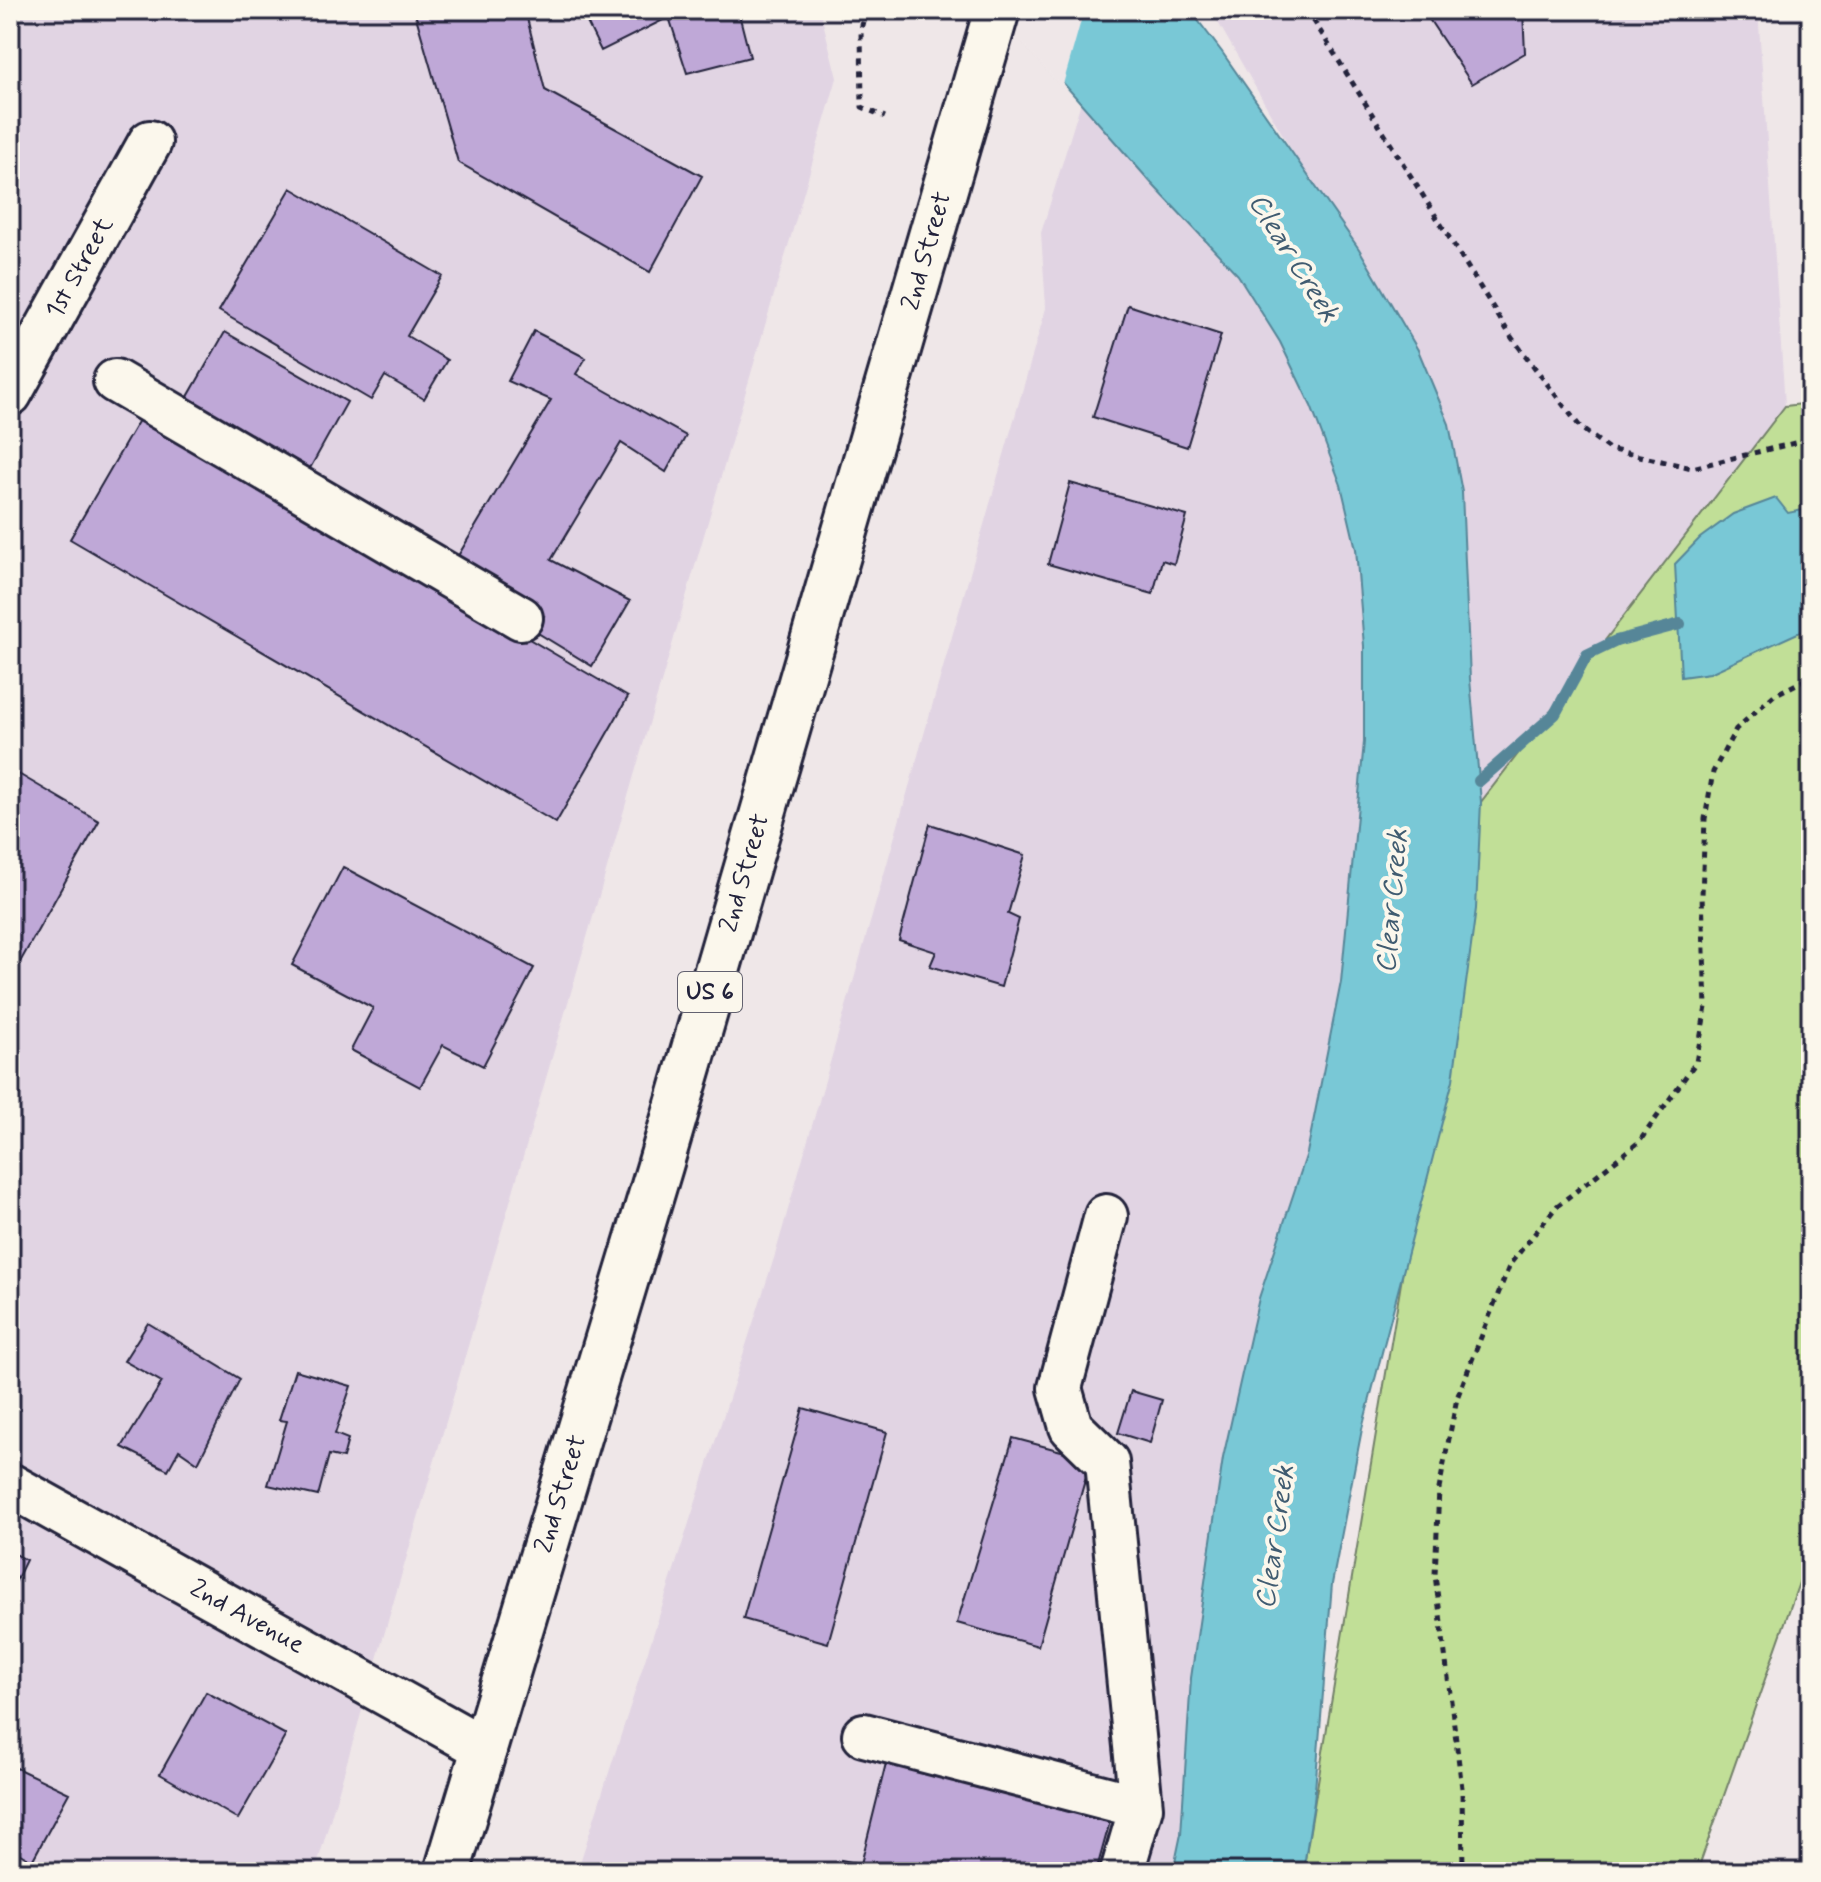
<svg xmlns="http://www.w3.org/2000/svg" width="1821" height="1882" font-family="Mynerve,sans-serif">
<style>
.built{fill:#e1d4e3}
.green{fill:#c1df97;stroke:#728069;stroke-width:2}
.water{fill:#79c8d6;stroke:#568698;stroke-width:2}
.pier{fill:#efe7e8}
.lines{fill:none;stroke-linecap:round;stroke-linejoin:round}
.stream{stroke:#568698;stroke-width:12}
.building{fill:#bfa8d7;stroke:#22223b;stroke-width:2}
.minor-casing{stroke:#22223b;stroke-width:48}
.major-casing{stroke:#22223b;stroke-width:50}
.path{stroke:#22223b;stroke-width:5;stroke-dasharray:6 6;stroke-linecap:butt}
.minor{stroke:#fbf7ec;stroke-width:42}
.major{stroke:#fbf7ec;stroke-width:44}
.labels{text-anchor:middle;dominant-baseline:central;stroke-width:8;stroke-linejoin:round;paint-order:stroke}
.shield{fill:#fbf7ec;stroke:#636270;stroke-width:2}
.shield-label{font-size:24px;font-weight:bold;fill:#22223b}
.street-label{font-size:26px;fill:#22223b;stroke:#fbf7ec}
.water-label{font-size:28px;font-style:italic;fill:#405c71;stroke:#fbf7ec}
</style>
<rect width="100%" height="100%" fill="#efe7e8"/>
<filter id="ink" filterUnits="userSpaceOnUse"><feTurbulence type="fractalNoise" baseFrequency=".0125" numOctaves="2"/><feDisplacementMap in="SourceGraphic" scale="16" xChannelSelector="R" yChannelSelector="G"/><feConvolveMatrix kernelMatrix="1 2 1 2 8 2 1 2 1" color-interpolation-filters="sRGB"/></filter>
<g filter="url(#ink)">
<path class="built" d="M10,10h810l17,68 -522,1794h-305z
M1211,10h547l27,395 -304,397 -32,-378z
M1081,102l157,173 42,67 31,64 30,79 15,64 8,97v96l-23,240 -34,171 -48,145 -36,160 -32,220 -10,156 -8,38h-596l198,-617 271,-947 -5,-75z"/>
<path class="green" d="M1811,403v1175l-10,-1 -104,295h-394l178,-1070 304,-396z"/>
<path class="water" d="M999,10h191l32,42 137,197 59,101 31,74 13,68 8,187 11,123 -5,107 -23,171 -91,349 -30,155 -18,218 -11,70h-130l8,-38 10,-156 32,-220 36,-160 48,-145 34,-171 23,-240v-96l-8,-97 -15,-64 -30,-79 -31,-64 -42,-67 -85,-90z
M1811,488v139l-101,46 -29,4 -6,-113 25,-26 33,-24 43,-16 12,15 15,-3z"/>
<path class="pier" d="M995,10h89l-22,78 -66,-75z"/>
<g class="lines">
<path class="stream" d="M1479,781l76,-67 32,-59 29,-14 64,-17"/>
</g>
<path class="building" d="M414,10h111l20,80 157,86 -52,96 -192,-110z
M581,10h157l12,47 -63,16 -18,-56 -68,34z
M1423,10h100l2,43 -53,31z
M291,188l151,88 -35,60 40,24 -23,39 -39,-23 -14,24 -152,-89z
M1128,305l93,30 -34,112 -94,-30z
M534,331l52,27 -10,16 110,62 -20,36 -45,-29 -70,117 79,41 -38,65 -59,-36 11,-14 -89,-55 96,-161 -43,-19z
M225,332l122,70 -39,70 -123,-70z
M143,413l485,284 -72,126 -486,-284z
M1070,483l117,33 -13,48 -12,-4 -9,34 -105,-30z
M10,769l89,52 -89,159z
M930,824l95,31 -17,59 11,5 -18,68 -71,-21 6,-14 -37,-12z
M343,867l191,101 -51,98 -40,-21 -23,42 -69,-37 22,-42 -81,-43z
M148,1323l92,56 -42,84 -19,-13 -11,20 -46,-23 40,-65 -38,-21z
M295,1370l56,16 -16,48 13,5 -5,19 -14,-3 -11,41 -50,-11 19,-64 -8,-1z
M1131,1391l31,9 -12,43 -32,-10z
M803,1408l84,24 -59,211 -85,-24z
M1013,1438l78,21 -53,187 -81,-23z
M10,1551l16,9 -16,33z
M206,1692l80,43 -48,84 -78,-45z
M889,1751l225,56 -18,65h-258l3,-12 20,4z
M10,1765l59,28 -37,68 -22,-13z"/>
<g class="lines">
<g class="minor-casing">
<path id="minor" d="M115,381l406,237
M10,394l140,-252
M1106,1216l-46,172 11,39 36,35 34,345
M10,1485l475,264
M864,1735l277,72 -19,65"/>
</g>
<g class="major-casing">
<path id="major" d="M447,1872l213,-706 337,-1156"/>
</g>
<path class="path" d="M866,10l-5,19 1,78 23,10
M1307,10l205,328 69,90 28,21 83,19 119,-29
M1463,1872l-1,-84 -27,-213 4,-86 18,-91 53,-134 47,-58 82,-64 57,-80 10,-55 -4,-112 3,-76 8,-47 23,-43 38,-34 37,-18"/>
<use href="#minor" class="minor"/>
<use href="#major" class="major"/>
</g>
</g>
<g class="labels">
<rect class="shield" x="678" y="972" width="64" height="40" rx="6"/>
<g class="shield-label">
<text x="710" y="992">US 6</text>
</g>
<g class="street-label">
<text transform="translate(927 251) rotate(-74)">2nd Street</text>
<text transform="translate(80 268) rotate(-61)">1st Street</text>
<text transform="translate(745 873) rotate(-74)">2nd Street</text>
<text transform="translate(561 1494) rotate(-73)">2nd Street</text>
<text transform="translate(247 1617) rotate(29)">2nd Avenue</text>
</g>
<g class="water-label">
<text transform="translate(1293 258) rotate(58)">Clear Creek</text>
<text transform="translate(1393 901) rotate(-85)">Clear Creek</text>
<text transform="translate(1276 1537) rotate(-82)">Clear Creek</text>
</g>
</g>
<rect width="1821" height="1882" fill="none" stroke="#fbf7ec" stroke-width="40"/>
<rect x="20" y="20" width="1781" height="1842" fill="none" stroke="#22223b" stroke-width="3" filter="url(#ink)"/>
</svg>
